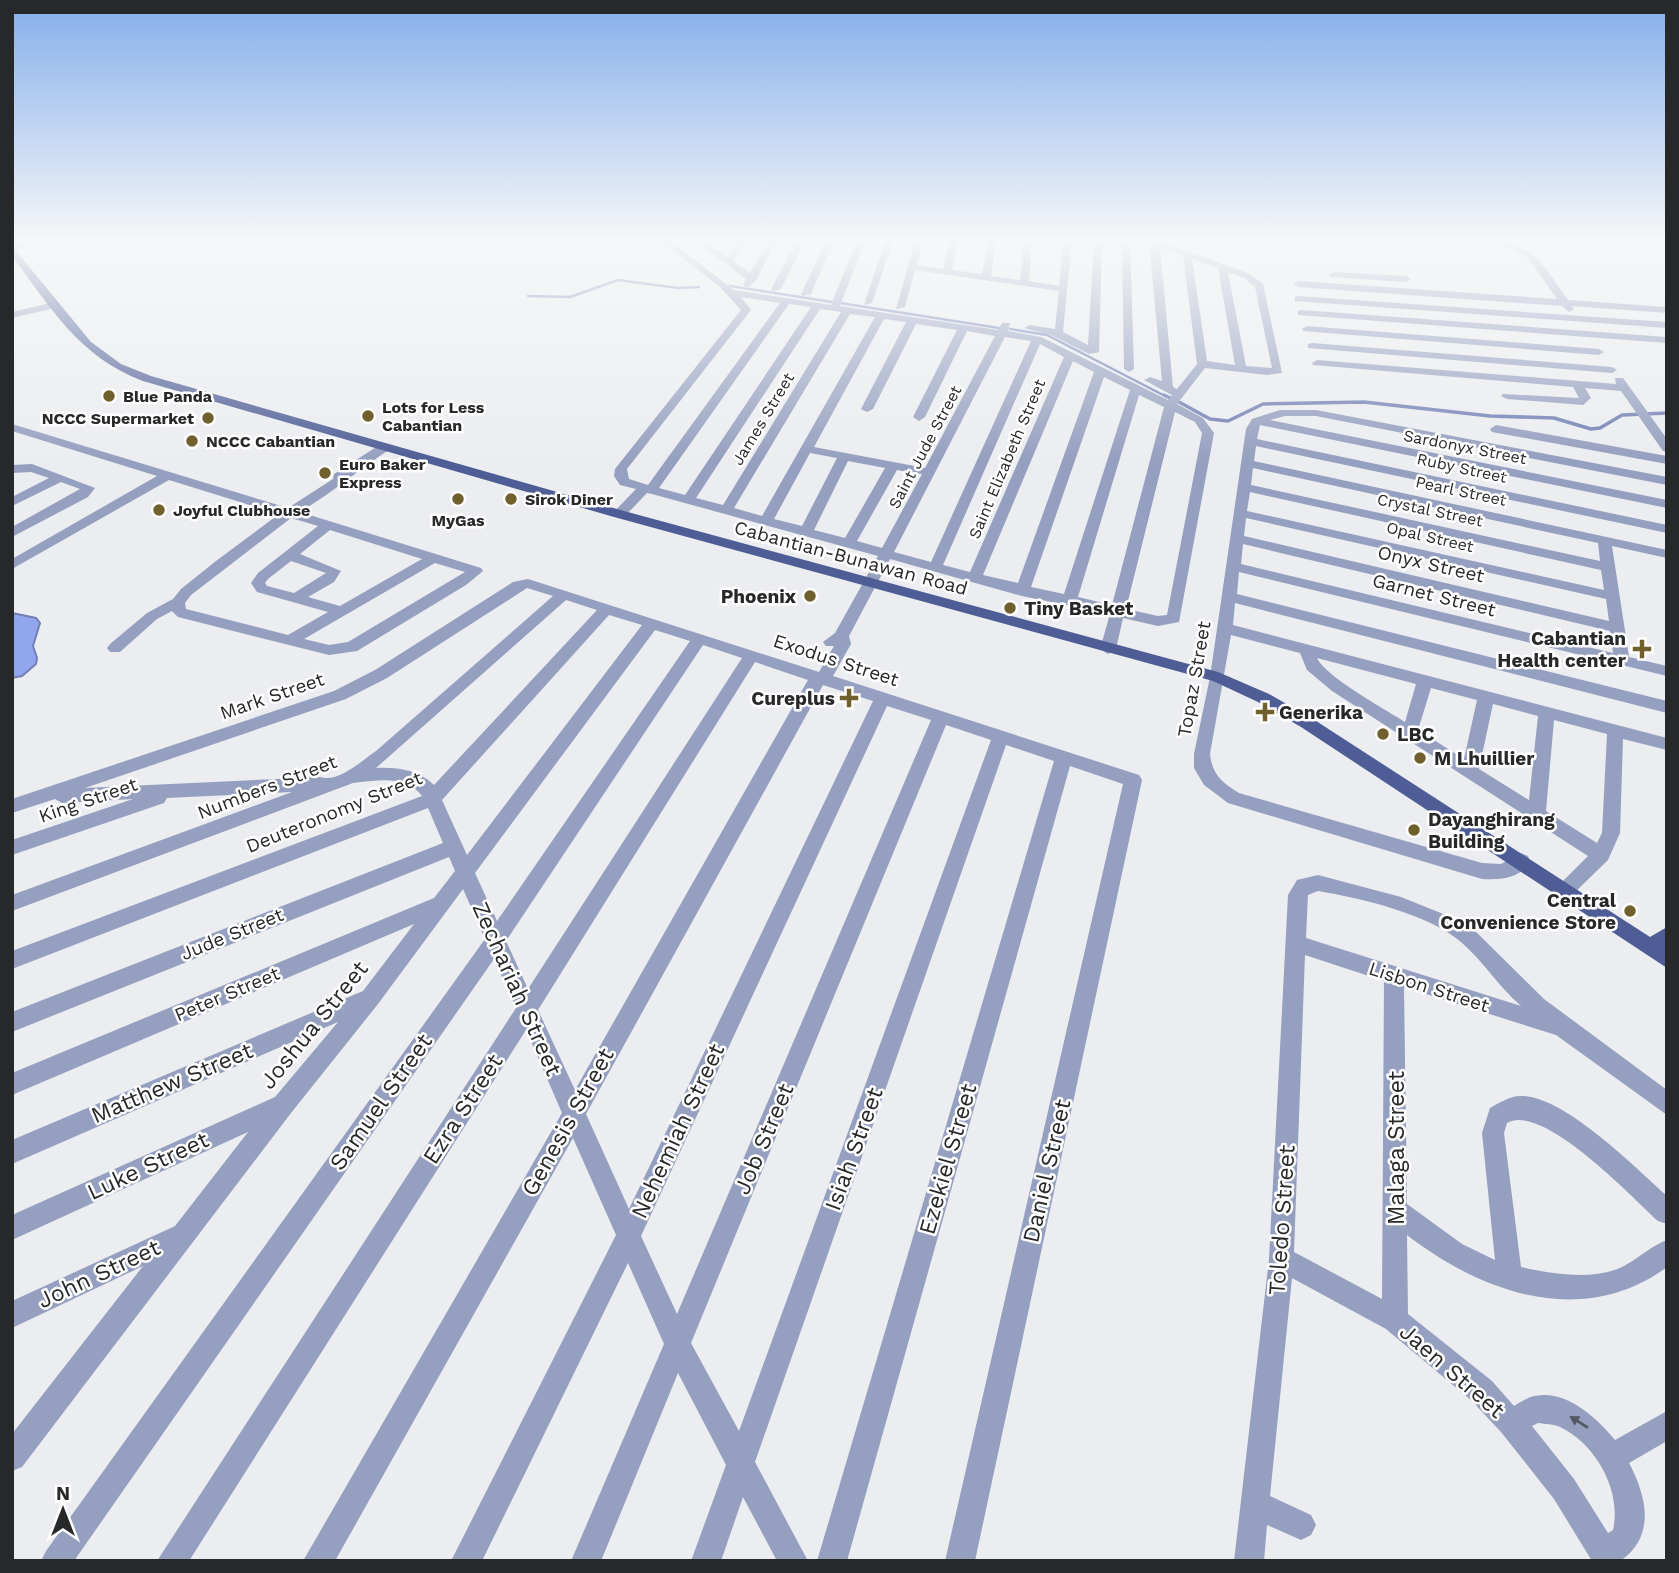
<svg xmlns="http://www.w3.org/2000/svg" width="1679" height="1573" font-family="'Work Sans',sans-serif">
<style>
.water{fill:#92a6ef;stroke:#7280b4;stroke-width:2}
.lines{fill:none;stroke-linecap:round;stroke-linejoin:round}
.stream-far1{stroke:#7280b4;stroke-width:2.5}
.stream{stroke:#7280b4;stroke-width:3.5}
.minor{fill:#959fbf;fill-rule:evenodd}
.major{fill:#4e5d95;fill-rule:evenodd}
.oneway{fill:#535865}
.poi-dot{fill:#70602e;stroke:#fff;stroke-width:2.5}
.labels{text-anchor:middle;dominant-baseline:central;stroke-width:5;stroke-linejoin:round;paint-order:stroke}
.far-poi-label{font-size:16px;font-weight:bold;fill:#272829;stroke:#fff;text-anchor:start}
.far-street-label{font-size:16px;fill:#272829;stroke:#fff}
.street-label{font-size:19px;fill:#272829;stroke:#fff}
.poi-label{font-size:19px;font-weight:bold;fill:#272829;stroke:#fff;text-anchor:start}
.near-street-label{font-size:23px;fill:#272829;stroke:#fff}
</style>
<rect width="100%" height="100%" fill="#ecedf0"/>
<path class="water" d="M12,613l24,5 4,5 -7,23 4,12 -1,6 -14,12 -10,2z"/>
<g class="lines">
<path class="stream-far1" d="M730,286l102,16
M528,296l42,1 48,-17 60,8 21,-1
M840,303l159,25
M1010,329l37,6 120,62"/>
<path class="stream" d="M1164,395l6,3
M1179,402l31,17 18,2 35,-17 101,-2 126,14 64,2 37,11 9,-1 22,-13 45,-2"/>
<path class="minor" d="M32,241h14l-34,10v-6z
M661,241h9l64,49 97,15 26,-64h8l-25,65 158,24 4,-7h8l-2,8 33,6 127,63 4,-5 -28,-15 6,-3 12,4 -13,-140h11l90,33 13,10 19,89 -15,2 -62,-7 -28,36 26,14 11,15 -35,189 -21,4 -35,-8 -7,31 -8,5 -8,-5 10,-35 -88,-18 -132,-37 -41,77 2,8 -18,32 306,99 3,5 -167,781h-30l178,-777 -53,-18 -223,795h-30l237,-800 -48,-16 -251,717 53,99h-31l-34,-64 -22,64h-30l35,-96 -48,-92 -77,188h-30l93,-217 -36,-81 -146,298h-31l165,-326 -43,-97 -238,423h-32l259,-448 -36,-83 -337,531h-32l359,-553 -22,-49 -420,602h-33l5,-10 439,-612 -22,-50 -85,115 -87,109 -269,354 -10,4v-37l131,-168 -131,62v-27l163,-75 73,-94 -236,108v-25l263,-118 63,-75 -326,142v-24l351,-149 51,-67 -402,171v-22l422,-175 21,-27 -6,-14 -437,175v-20l431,-169 -15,-35 -416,161v-18l410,-155c-16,-22 -46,-15 -69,-13l-341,128v-16l280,-103 -125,6 -3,5 -152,52v-15l121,-41 -71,4 -7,-4 -43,14v-14l322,-108 41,-21 138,-88 15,-3 291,93 15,-26h-8l-3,-4 12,-9 43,-77 -226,-62 -5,-1 -23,24h-10l-2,-3 24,-25 -16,-4 -6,-9 1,-7 126,-159 -22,-24zM1160,247l23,8 14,109 -20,25 -4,-2zM1192,259l26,9 17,97 -28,-4zM1228,272l16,6 11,9 17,81 -26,-2zM741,297l39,6 -132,182 -19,-6 -2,-10 124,-159zM789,304l22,3 -126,188 -26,-7zM820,309l21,3 -118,193 -27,-7zM850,314l25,3 -113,199 -28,-8zM884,319l22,3 -45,87 6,3 6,-3 43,-85 41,6 -44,87 6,4 6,-4 42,-86 28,5 -70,132 -111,-21zM1005,337l26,4 -100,221 -37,-10zM1040,344l24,13 -94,215 -27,-7zM1073,361l21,11 -76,211 -35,-8zM1104,377l26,13 -66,204 -33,-7zM1139,395l25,12 -52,198 -34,-8zM1175,412l20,10 7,11 -35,182 -9,1 -32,-7zM810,453l27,5 -35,68 -28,-7zM848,461l37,7 -40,70 -31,-8zM897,470l25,4 -40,74 -25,-7zM527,588l26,8 -177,155c-15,10 -37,32 -56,26l-235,11 261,-89 41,-21zM566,600l31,10 -163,175c-16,-15 -36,-18 -58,-17zM609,615l33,10 -175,230 -25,-55zM655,630l35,11 -193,280 -22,-48zM703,645l39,13 -214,331 -22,-48zM755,662l53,18 -233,410 -37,-80zM823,685l50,16 -244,508 -43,-95zM887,706l44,14 -254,594 -36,-78zM946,725l45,15 -252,691 -48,-88z
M696,241h9l22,15 10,-15h8l-12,20 17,12 18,-32h8l-19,38 -9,9 -5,-3 3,-6z
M797,241h8l-24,48 -8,2 -2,-2z
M826,241h8l-23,53 -8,2 -2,-2z
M885,241h8l-21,62 -8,2z
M915,241h8l-6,24 26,4 7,-28h8l-6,29 30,4 6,-33h8l-5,35 29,4 4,-39h8l-3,40 30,5 5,-45h8l-9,91 25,13 6,-104h8l-3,111 -10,2 -38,-19 -27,-7 5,-3 26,4 4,-38 -144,-21 -10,37 -9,2z
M1122,241h8l4,128 -5,3 -5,-3z
M1483,241c51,0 58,22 85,59l99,7v6l-95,-7 2,3 -5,3 -7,-6 -264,-19 -5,-3 5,-3 259,18 -29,-41 -14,-8z
M1334,272l72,4 5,3 -5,3 -75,-5 -2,-2z
M1298,296l369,26v6l-372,-27v-4z
M55,302l4,1v4l-47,11v-6z
M1302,310l365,27v6l-369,-28v-4z
M1307,326l292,23 5,3 -5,3 -296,-24 -1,-2z
M1312,343l300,24 5,3 -5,3 -304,-25v-4z
M1317,360l299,24 -1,-6h8l44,61v13l-4,-1 -42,-60 -36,-3 6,10 -8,7 -76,-6 -6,-3 2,-2 76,4 -6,-11 -260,-22 -1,-2z
M1280,410h36l351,67v8l-351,-69h-31l-15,4 397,80v8l-407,-83 -3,14 410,86v8l-411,-87 -2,15 413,89v8l-55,-12 17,111 38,9v10l-428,-104 -2,22 430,107v12l-432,-110 -2,22 434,113v12l-44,-11 -3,94 -12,27 -37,36 -7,2 -7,-2 -3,-6 34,-34 -256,-165 -25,-21 -7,-17 -69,-18 -21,119c2,20 12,29 29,39l243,70 19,1 20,-11 7,3 2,5c-9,18 -30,19 -48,18l-254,-76 -24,-18 -10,-17v-14l16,-77 36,-248 6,-10zM1253,468l345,75 2,18 -349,-76zM1250,492l351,78 3,20 -357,-79zM1246,518l360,81 3,22 -365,-85zM1243,544l367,87 3,22 -372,-89zM1317,658l99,26 -11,38c-20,-13 -79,-45 -88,-64zM1431,688l46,12 -13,59 -46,-29zM1493,704l45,12 -9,84 -50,-31zM1554,720l53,14 -5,99 -5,10 -51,-32z
M12,424l276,84 45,-29 1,-5 47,-30h8v6c-31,20 -57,43 -89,62l181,56 2,3 -17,14 -109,66 -28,4 -151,-38 -6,-6 -15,8 -37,33h-10l-3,-4 3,-4 37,-31 26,-14 8,-10 35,-28 63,-47 -110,-34 -157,89v-10l145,-83 -145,-45zM291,518l27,8 -60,47 -7,10 6,9 71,20 -40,23 -102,-26 -1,-6 6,-8zM330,530l92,29 -82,47 -32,-9 26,-15 7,-11 -41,-17zM291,561l35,12 -32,20 -27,-7 -2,-3 3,-4zM435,563l30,9 -117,70 -19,3 -25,-6z
M1496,425l171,31v8l-175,-32 -2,-3z
M32,464l63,24 -7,9 -76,40v-10l68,-38 -19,-7 -49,24v-9l37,-19 -18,-6 -19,1v-8z
M1318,875l83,22 67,27 76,75 123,91v25l-111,-80 -152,-48 3,217 55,40 33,16 -13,-127 8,-25c9,-5 20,-12 30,-12 42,-2 116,72 147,100v28l-9,-3c-26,-24 -116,-119 -151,-98l-3,10 17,134c31,7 74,14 103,-1 15,-8 27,-20 43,-26v27c-84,62 -185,26 -260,-32l1,79 84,67 22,25c7,-4 14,-9 21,-10 31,-7 62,22 80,44l52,-29v30l-38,22c17,32 27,71 -6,96l1,2h-32l-38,-62 -53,-67 -29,-31 -86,-72 -94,-51 -22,218 41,19 5,10 -5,10 -10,5 -34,-15 -3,36h-30l35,-302 19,-364 9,-15zM1318,891c42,7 111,23 143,51 22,19 38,45 60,64l-215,-68 2,-43zM1305,955l79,26 -2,318 -88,-47zM1538,1423c7,1 16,1 22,4 36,17 62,64 53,103l-5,3 -34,-54 -42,-53z"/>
<path class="major" d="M12,246l79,96 30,22 30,12 473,135 594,161 51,22 44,25 337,218 17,-10v41l-366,-241 -43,-25 -45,-21 -599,-164 -471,-136c-64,-24 -92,-73 -131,-125z"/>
</g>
<defs><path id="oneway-solid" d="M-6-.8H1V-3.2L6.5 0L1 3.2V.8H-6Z" transform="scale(1.75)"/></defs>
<use class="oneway" href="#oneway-solid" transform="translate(1579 1422) rotate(-148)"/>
<linearGradient id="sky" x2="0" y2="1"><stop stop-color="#85aeeb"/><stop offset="0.52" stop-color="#f6f7f8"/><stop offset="1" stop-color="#f6f7f8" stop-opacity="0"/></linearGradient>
<rect width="1679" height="461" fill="url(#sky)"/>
<g class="poi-dot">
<circle cx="109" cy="396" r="7"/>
<circle cx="368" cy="416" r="7"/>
<circle cx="208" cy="418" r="7"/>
<circle cx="192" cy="441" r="7"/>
<circle cx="325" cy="473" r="7"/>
<circle cx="458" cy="499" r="7"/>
<circle cx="511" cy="499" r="7"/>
<circle cx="159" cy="510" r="7"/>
<circle cx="810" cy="596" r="7"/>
<circle cx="1010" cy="608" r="7"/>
<path d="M1638.5 638.5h7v7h7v7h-7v7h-7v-7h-7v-7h7z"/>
<path d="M845.5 687.5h7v7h7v7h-7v7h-7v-7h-7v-7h7z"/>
<path d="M1261.5 701.5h7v7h7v7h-7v7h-7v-7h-7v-7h7z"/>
<circle cx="1383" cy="734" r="7"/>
<circle cx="1420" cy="758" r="7"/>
<circle cx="1414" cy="830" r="7"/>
<circle cx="1630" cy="911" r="7"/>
</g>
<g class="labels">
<g class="far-poi-label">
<text x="123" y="396">Blue Panda</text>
<text x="382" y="407">Lots for Less<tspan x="382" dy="18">Cabantian</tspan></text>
<text x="194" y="418" text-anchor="end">NCCC Supermarket</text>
<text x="206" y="441">NCCC Cabantian</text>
<text x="339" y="464">Euro Baker<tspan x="339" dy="18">Express</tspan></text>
<text x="525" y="499">Sirok Diner</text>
<text x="173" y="510">Joyful Clubhouse</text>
<text x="458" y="520" text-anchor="middle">MyGas</text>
</g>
<g class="far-street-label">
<text transform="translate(763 419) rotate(-59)">James Street</text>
<text transform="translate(925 447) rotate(-62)">Saint Jude Street</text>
<text transform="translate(1465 447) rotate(11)">Sardonyx Street</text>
<text transform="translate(1007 459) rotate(-67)">Saint Elizabeth Street</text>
<text transform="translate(1462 468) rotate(12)">Ruby Street</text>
<text transform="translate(1461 491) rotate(12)">Pearl Street</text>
<text transform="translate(1430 510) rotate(12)">Crystal Street</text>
<text transform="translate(1430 537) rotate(13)">Opal Street</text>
</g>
<g class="street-label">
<text transform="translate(851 558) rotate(15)">Cabantian-Bunawan Road</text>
<text transform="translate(1431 564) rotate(13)">Onyx Street</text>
<text transform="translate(1434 595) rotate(14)">Garnet Street</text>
<text transform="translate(836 660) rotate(18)">Exodus Street</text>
<text transform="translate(1194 679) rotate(-80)">Topaz Street</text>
<text transform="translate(272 696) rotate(-19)">Mark Street</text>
<text transform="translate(267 787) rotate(-21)">Numbers Street</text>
<text transform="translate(88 800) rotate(-19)">King Street</text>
<text transform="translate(334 812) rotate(-22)">Deuteronomy Street</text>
<text transform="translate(232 934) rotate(-22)">Jude Street</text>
<text transform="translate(1429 987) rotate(18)">Lisbon Street</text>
<text transform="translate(227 994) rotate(-23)">Peter Street</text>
</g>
<g class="poi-label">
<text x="796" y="596" text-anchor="end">Phoenix</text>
<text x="1024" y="608">Tiny Basket</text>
<text x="1626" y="638" text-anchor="end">Cabantian<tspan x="1626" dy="22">Health center</tspan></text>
<text x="835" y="698" text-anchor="end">Cureplus</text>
<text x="1279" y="712">Generika</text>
<text x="1397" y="734">LBC</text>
<text x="1434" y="758">M Lhuillier</text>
<text x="1428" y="819">Dayanghirang<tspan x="1428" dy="22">Building</tspan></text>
<text x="1616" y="900" text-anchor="end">Central<tspan x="1616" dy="22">Convenience Store</tspan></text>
</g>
<g class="near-street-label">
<text transform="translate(517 989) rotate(66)">Zechariah Street</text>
<text transform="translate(314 1025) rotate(-51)">Joshua Street</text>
<text transform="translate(172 1083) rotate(-23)">Matthew Street</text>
<text transform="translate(381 1102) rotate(-55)">Samuel Street</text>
<text transform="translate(463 1109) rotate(-57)">Ezra Street</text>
<text transform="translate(568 1122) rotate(-61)">Genesis Street</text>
<text transform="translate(678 1131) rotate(-65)">Nehemiah Street</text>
<text transform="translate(764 1139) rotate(-67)">Job Street</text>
<text transform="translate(1396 1148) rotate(-90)">Malaga Street</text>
<text transform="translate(854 1149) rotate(-70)">Isiah Street</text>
<text transform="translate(948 1159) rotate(-74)">Ezekiel Street</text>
<text transform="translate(148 1166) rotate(-25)">Luke Street</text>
<text transform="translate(1047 1171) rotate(-77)">Daniel Street</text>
<text transform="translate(1282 1220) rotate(-86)">Toledo Street</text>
<text transform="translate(99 1274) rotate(-25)">John Street</text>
<text transform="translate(1452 1371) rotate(41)">Jaen Street</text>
</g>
</g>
<rect width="1679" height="1573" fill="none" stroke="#272829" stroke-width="28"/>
<g transform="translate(63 1510)" stroke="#ffffff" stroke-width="5" paint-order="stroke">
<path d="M0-5L12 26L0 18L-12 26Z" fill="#272829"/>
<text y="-10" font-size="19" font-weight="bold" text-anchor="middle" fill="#272829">N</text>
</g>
</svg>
